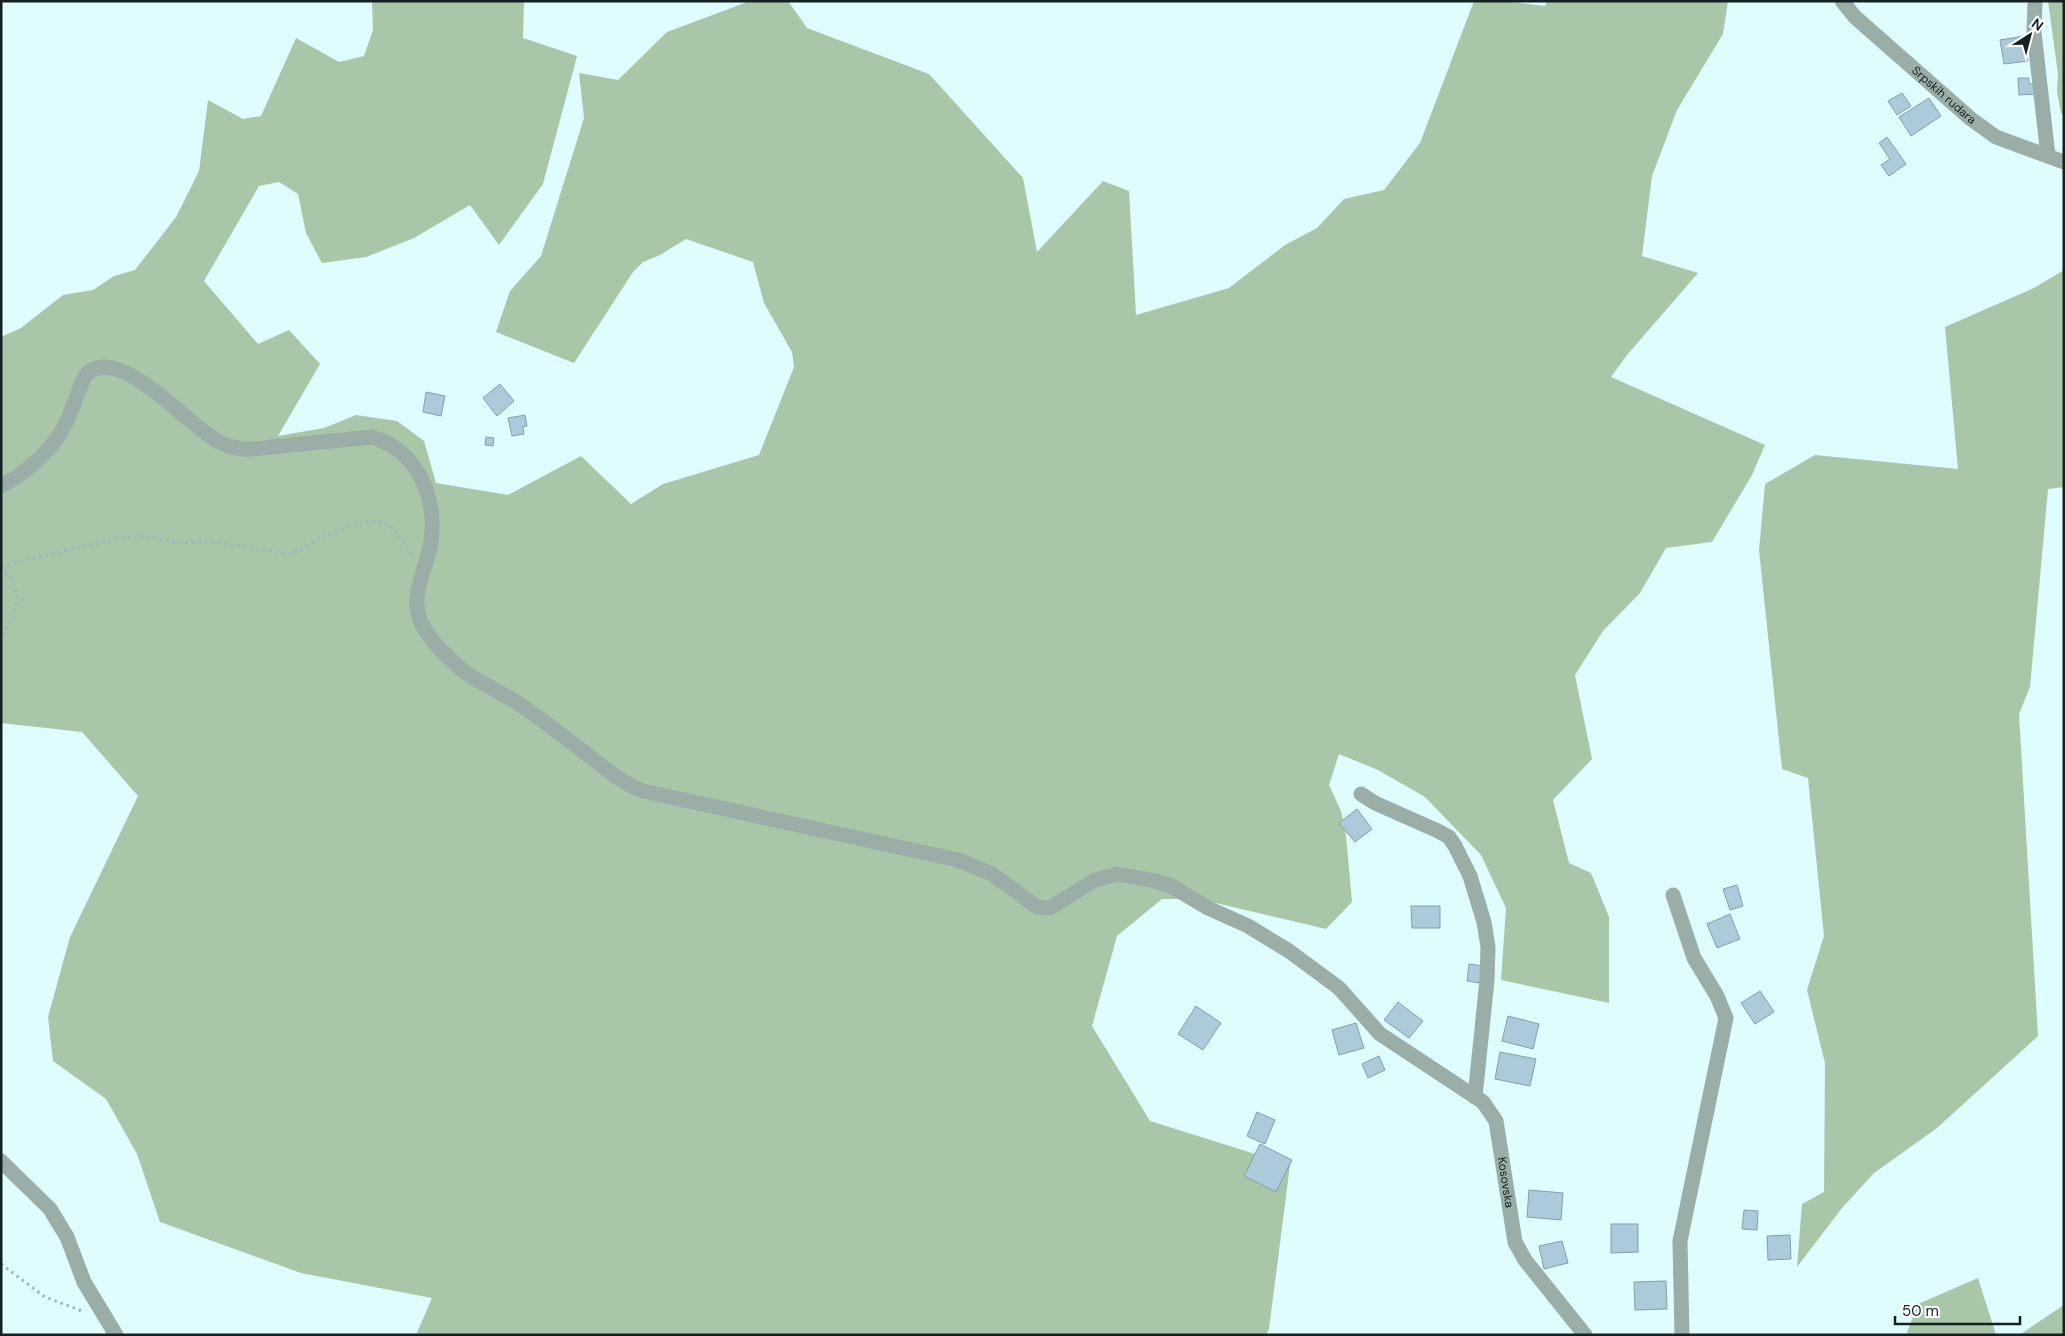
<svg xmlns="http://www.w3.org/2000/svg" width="2065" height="1336" font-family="'DM Sans',sans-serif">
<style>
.forest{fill:#a9c6a9}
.building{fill:#accad9;stroke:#829fad}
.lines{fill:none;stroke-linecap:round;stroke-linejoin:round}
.path{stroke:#9fb7b9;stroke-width:3;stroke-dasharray:2.5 4;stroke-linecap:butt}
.minor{stroke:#9bada7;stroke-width:15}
.labels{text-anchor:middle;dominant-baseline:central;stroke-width:5;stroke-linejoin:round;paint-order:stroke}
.street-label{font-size:12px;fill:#142122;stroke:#fff}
</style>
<rect width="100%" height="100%" fill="#dffcfe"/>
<path class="forest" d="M372,1h152l-1,37 54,18 -34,128 -44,61 -29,-40 -56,33 -48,19 -44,6 -16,-30 -8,-39 -19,-12 -20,4 -55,95 54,63 31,-14 31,34 -42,72 46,-8 32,-13 41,6 27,20 12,42 72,12 73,-39 50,48 32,-20 96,-29 35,-88 -2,-15 -28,-49 -11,-41 -67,-23 -26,16 -17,7 -10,10 -59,91 -78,-31 14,-41 31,-35 43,-138 -5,-45 39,7 49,-48 83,-31h38l19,27 122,46 94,104 14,74 66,-71 26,10 7,124 93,-27 56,-43 32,-17 27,-29 40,-9 36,-47 54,-142h31l40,5 2,-5h181l-5,33 -46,76 -25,66 -10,80 56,17 -71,82 -16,22 154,68 -13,30 -40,67 -46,6 -26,45 -37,38 -28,44 17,84 -39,41 16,63 22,10 18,44v86l-108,-23 5,-72 -25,-53 -56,-58 -47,-27 -39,-16 -10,31 12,26 5,25 6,66 -26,27 -127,-30h-37l-45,37 -25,90 58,95 140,44 -21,164 -3,6h-850l16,-37 -131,-25 -141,-51 -23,-68 -31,-55 -53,-38 -5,-44 22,-80 68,-141 -56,-64 -81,-9v-386l20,-9 42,-33 30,-5 21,-14 21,-6 41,-53 23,-46 9,-71 35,19 18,-3 35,-78 43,24 25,-6 9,-26z
M2048,1h16v114l-3,-2 -4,-21 1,-18z
M2064,270v217l-16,2 -18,198 -11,27 19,322 -101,92 -63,45 -32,35 -45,59 5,-63 22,-12 1,-129 -18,-73 17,-54 -16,-158 -26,-9 -23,-219 6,-66 50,-29 143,14 -13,-142 89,-39z
M1978,1278l18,57h-90l12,-31z
M2064,1305v30h-45z"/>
<path class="building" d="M2024,36l4,25 -24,3 -4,-24z
M2018,78h11v6h8v10l-18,1z
M1902,93l9,13 -14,9 -9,-14z
M1929,98l12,18 -30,20 -12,-19z
M1887,137l19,27 -17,12 -8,-11 9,-6 -11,-16z
M500,384l14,17 -17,15 -14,-18z
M426,392l19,4 -4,20 -18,-4z
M525,415l2,11 -4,1 1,7 -12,2 -4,-18z
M486,437l8,1 -1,8 -8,-1z
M1357,809l15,20 -17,13 -16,-19z
M1737,885l6,21 -13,4 -7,-21z
M1411,906h29v22h-28z
M1730,914l10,25 -23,9 -10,-24z
M1469,964l14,2 -3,17 -13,-2z
M1760,991l14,21 -19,12 -14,-21z
M1398,1002l25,19 -14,17 -25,-18z
M1196,1006l25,17 -18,27 -25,-16z
M1508,1016l31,8 -6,25 -31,-8z
M1356,1023l8,25 -25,7 -7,-25z
M1500,1052l36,7 -6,27 -35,-7z
M1379,1056l6,14 -17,8 -6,-14z
M1257,1112l18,8 -10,24 -18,-8z
M1260,1144l32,16 -16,32 -32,-16z
M1529,1190l34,3 -2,27 -34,-3z
M1744,1210l14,1 -1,19 -15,-1z
M1611,1224h27v28l-27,1z
M1790,1235l1,24 -23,1 -1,-24z
M1562,1241l6,22 -24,6 -5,-23z
M1666,1281l1,28 -32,1 -1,-28z"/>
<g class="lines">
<path class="path" d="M1,566l118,-28 24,-2 37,7 28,-2 81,13c14,-3 21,-11 33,-17 16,-8 51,-22 67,-12 9,7 16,22 23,31
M1,568c25,25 16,43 0,70
M1,1264l44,33 37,14"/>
<g class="minor">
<path id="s1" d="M1842,1l13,16 116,102 25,18 68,25"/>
<path d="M2035,1l-1,31 14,124"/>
<path id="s2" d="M1,486c26,-14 52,-36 65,-63 7,-15 12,-32 19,-47 32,-37 105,53 136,67 6,3 15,5 22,6 12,1 26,-2 38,-3 30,-3 60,-6 91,-9 46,14 65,60 59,105 -4,26 -21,52 -11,78 7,18 26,36 41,49 18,15 42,23 61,37 24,16 47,35 70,52 16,13 32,26 51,33l315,69 34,14 45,33 13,1 45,-28 23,-6 37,7 16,5 37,22 40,18 41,25 50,37 41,46 103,68 13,19 19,121 10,18 60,75"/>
<path d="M1361,794l14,9 63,28 11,6 6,9 15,30 14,46 4,25 -1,33 -12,117"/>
<path d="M1673,895l21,63 23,38 9,22 -46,223 2,94"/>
<path d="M1,1161l49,48 17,28 17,45 32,53"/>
</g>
</g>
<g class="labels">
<g class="street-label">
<text stroke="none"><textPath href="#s1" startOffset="139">Srpskih rudara</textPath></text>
<text stroke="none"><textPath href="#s2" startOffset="1980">Kosovska</textPath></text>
</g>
</g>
<rect width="2065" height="1336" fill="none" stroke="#142122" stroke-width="5"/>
<g transform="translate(2030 35) rotate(36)" stroke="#ffffff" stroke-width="4" paint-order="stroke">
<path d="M0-4L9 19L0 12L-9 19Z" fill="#142122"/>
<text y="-8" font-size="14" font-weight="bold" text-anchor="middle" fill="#142122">N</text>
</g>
<path d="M1895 1316v8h125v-8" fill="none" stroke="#142122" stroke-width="2.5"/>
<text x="1902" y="1316" font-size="15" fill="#142122" stroke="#ffffff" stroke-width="4" paint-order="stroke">50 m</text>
</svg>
